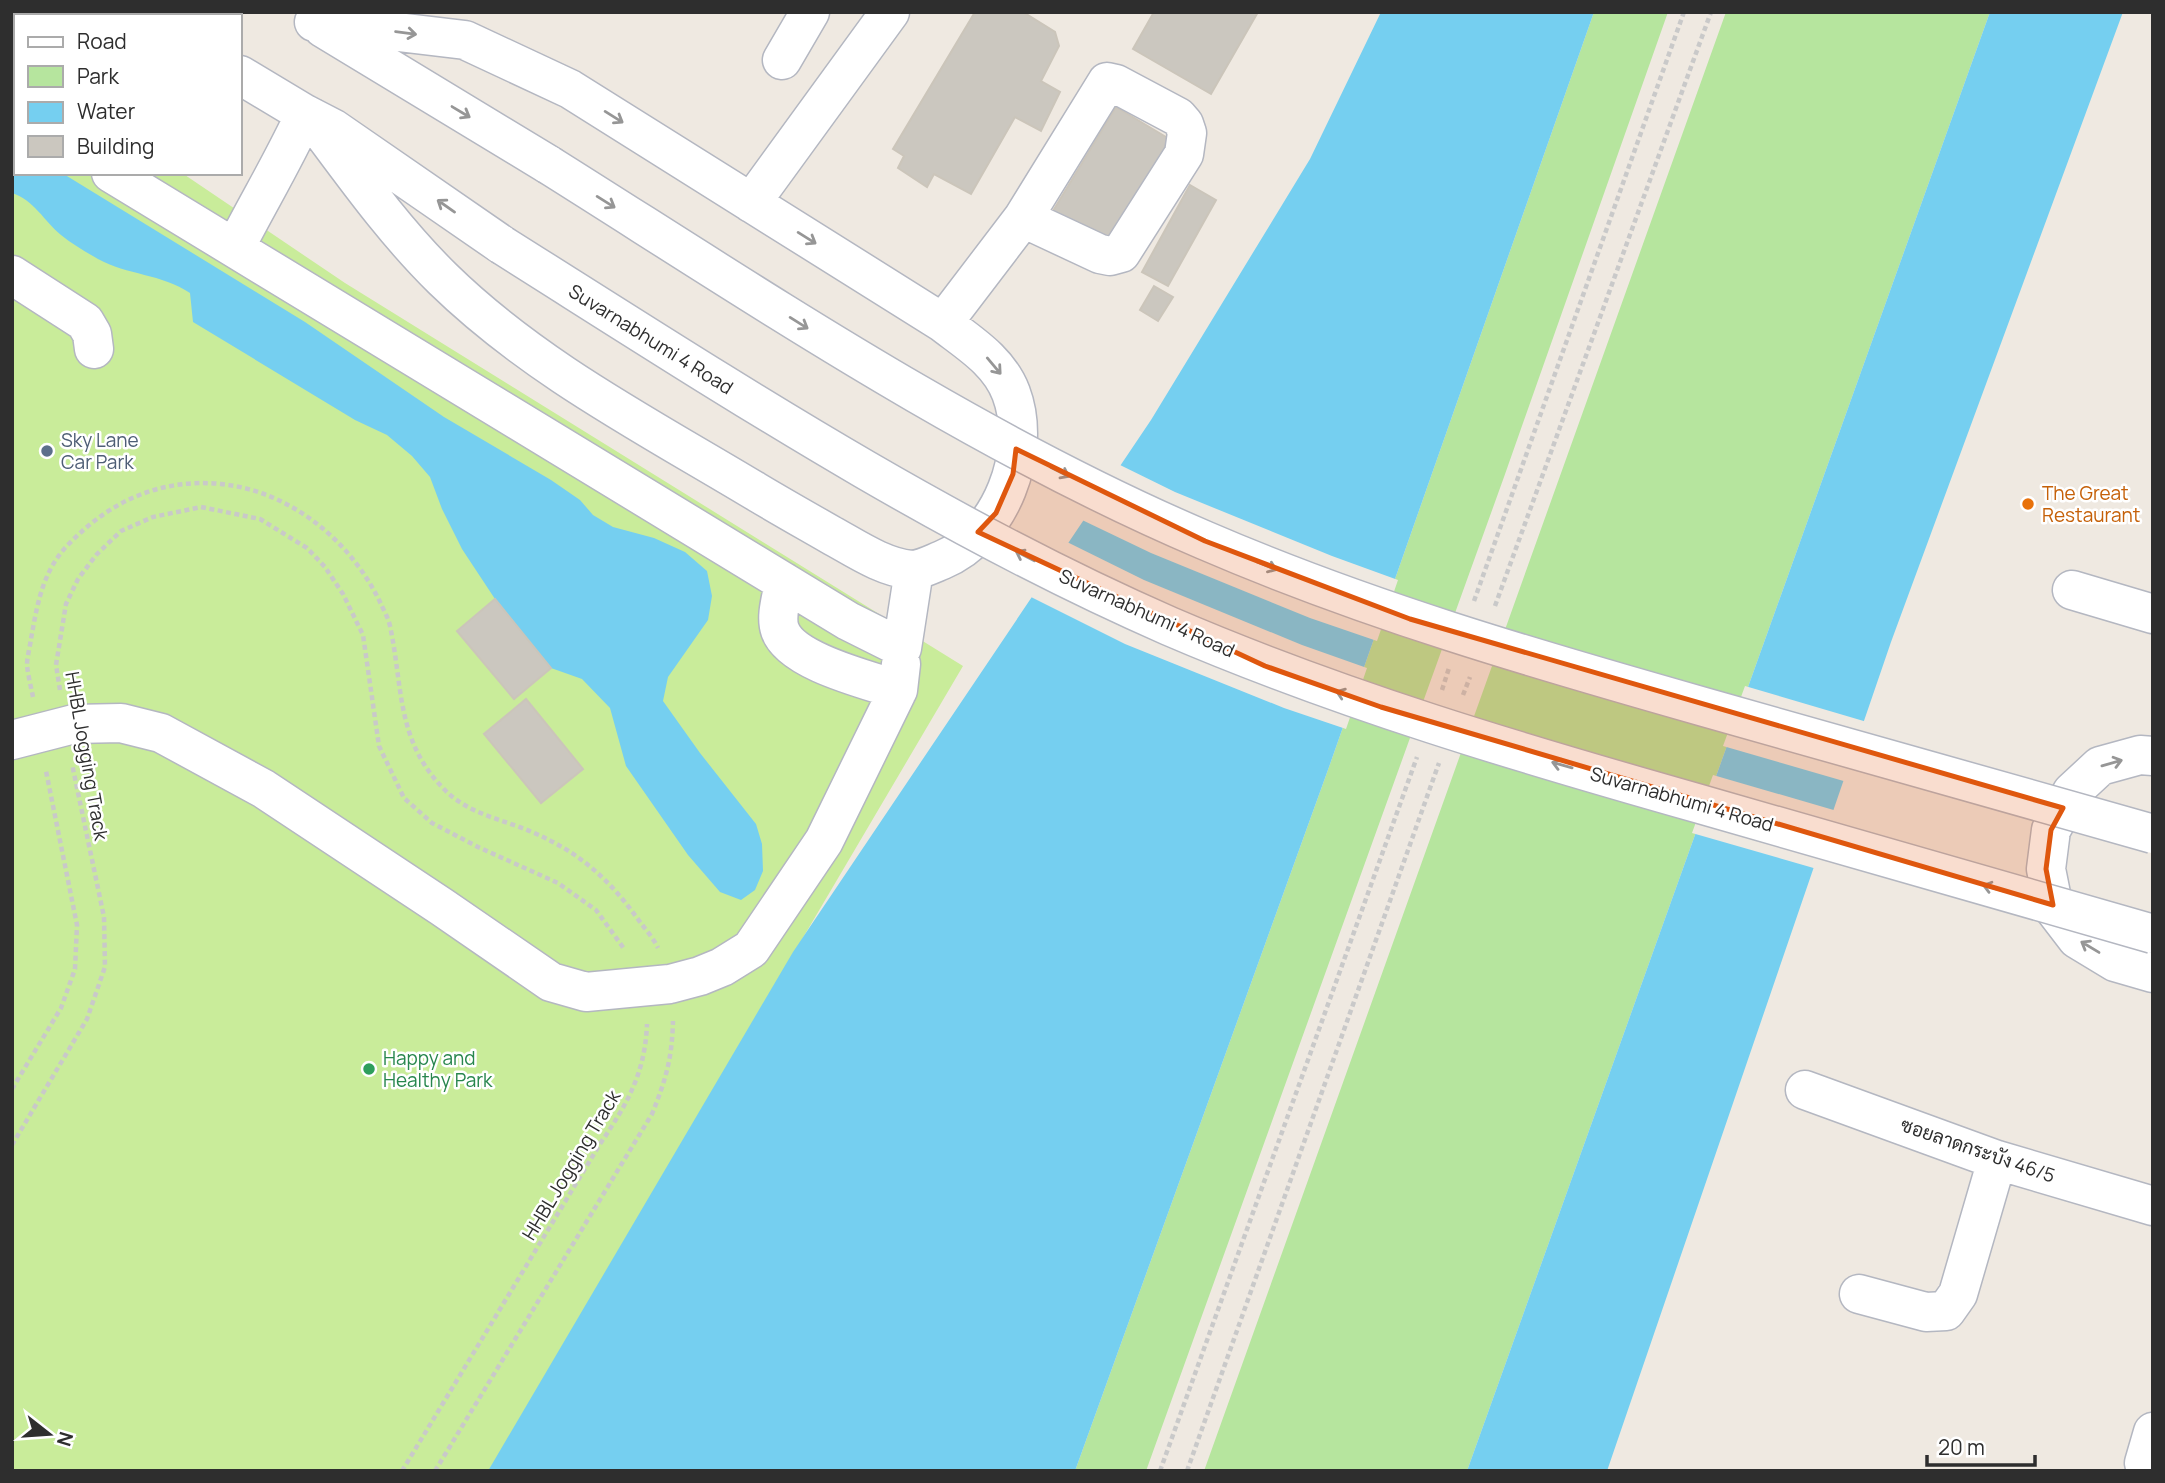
<svg xmlns="http://www.w3.org/2000/svg" width="2165" height="1483" font-family="Manrope,Sarabun,sans-serif">
<style>
.green{fill:#b6e59e}
.pitch{fill:#c9ec9a}
.water{fill:#75cff0}
.pier{fill:#efe9e1}
.building{fill:#cbc7bf;stroke:#cbc5ba;stroke-width:2}
.lines{fill:none;stroke-linecap:round;stroke-linejoin:round}
.minor-casing{stroke:#b4b7c1;stroke-width:41}
.path{stroke:#c9c9c9;stroke-width:4.5;stroke-dasharray:5 3.5;stroke-linecap:butt}
.minor{stroke:#fff;stroke-width:38}
.minor-bridge-casing{stroke:#b4b7c1;stroke-width:41;stroke-linecap:butt}
.minor-bridge{stroke:#fff;stroke-width:38}
.oneway{stroke:#969696}
.marked{fill:#df570e;fill-opacity:0.2;stroke:#df570e;stroke-width:5;stroke-linejoin:round}
.service-dot{fill:#5c6f8a;stroke:#fff;stroke-width:2.5}
.food-dot{fill:#e8710a;stroke:#fff;stroke-width:2.5}
.leisure-dot{fill:#2e9e5b;stroke:#fff;stroke-width:2.5}
.labels{text-anchor:middle;dominant-baseline:central;stroke-width:5;stroke-linejoin:round;paint-order:stroke}
.street-label{font-size:19px;fill:#2e2e2e;stroke:#fff}
.service-label{font-size:19px;fill:#4e5e75;stroke:#fff;text-anchor:start}
.food-label{font-size:19px;fill:#c56008;stroke:#fff;text-anchor:start}
.leisure-label{font-size:19px;fill:#27864d;stroke:#fff;text-anchor:start}
</style>
<rect width="100%" height="100%" fill="#efe9e1"/>
<path class="green" d="M1594,12h74l-164,465 -358,994h-71l254,-704z
M1726,12h264l-523,1459h-263z"/>
<path class="pitch" d="M12,59l4,2v112h166l163,110 618,383 -474,805h-477z"/>
<path class="water" d="M1381,12h213l-265,755 -254,704h-587l305,-519 358,-532 159,-261z
M1990,12h133l-232,630 -284,829h-140z
M12,144l4,2v27h46l243,149 139,95 107,63 29,20 13,15 20,12 41,11 31,14 22,19 5,25 -4,24 -40,57 -5,24 37,52 56,71 6,20 1,27 -8,19 -14,10 -21,-8 -32,-37 -62,-89 -16,-58 -28,-29 -31,-11 -56,-69 -33,-50 -20,-40 -12,-32 -18,-21 -25,-21 -32,-15 -162,-98 -3,-29c-28,-19 -63,-18 -92,-34 -12,-7 -26,-15 -37,-24 -17,-14 -27,-35 -49,-42z"/>
<path class="pier" d="M1118,464l57,28 157,64 66,24 -21,61 -67,-23 -159,-65 -71,-34z
M1065,541l79,39 158,65 65,23 -21,61 -62,-21 -159,-64 -96,-48z
M1745,686l122,36 -20,60 -124,-36z
M1713,775l124,36 -20,58 -125,-36z"/>
<path class="building" d="M975,12h48l32,20 4,14 -18,35 19,11 -19,39 -26,-14 -44,77 -37,-20 -7,13 -29,-19 6,-12 -11,-7z
M1154,12h104l-47,82 -78,-45z
M1116,107l55,33 -65,110 -56,-34z
M1190,185l26,15 -48,86 -26,-14z
M1154,286l19,11 -15,24 -18,-11z
M495,599l56,69 -37,31 -57,-68z
M526,699l57,70 -42,34 -57,-69z"/>
<g class="lines">
<g class="minor-casing">
<path id="minor" d="M137,12l6,4
M323,28l226,137
M782,60l28,-48
M240,75l65,39 29,15 168,116
M1107,82l9,2 62,33 6,7 3,9 -3,21 -63,99 -11,3 -10,-2 -77,-36z
M12,113l4,3
M311,117c42,56 82,113 132,162 90,88 204,147 312,212 25,15 50,29 76,44 24,13 51,32 80,35 10,0 21,-6 31,-10 59,-24 91,-109 69,-167 -12,-32 -42,-50 -68,-70l-373,-234 -105,-49 -151,-18
M111,173l737,448 54,27 12,-78
M751,203l139,-191
M235,248c23,-45 49,-88 70,-134
M12,275l73,47 7,12 2,15
M943,323l80,-105
M784,582c-2,14 -9,34 -4,48 11,32 89,50 118,60l3,-26
M2072,590l81,24
M12,740l62,-16 47,-1 40,10 103,56 178,118 109,75 35,10 84,-8 30,-8 22,-9 29,-18 73,-108 74,-151
M2153,756l-13,-1 -40,11 -28,26 -21,38 -5,39 8,40 23,30 38,23 38,11
M1805,1090l192,70 156,46
M1859,1294l67,18 20,-1 12,-17 39,-134
M2144,1463l9,-31"/>
</g>
<path class="path" d="M1474,601l210,-589
M1495,606l216,-594
M60,690l-4,-25 10,-61 12,-25 19,-25 24,-23 32,-14 48,-10 59,12 47,29 18,19 18,27 20,41 16,111 25,52 28,25 46,24 80,36 38,27 29,40
M1442,690l7,-22
M1463,695l7,-18
M33,697c-2,-10 -5,-22 -6,-32 0,-8 3,-18 4,-26 6,-33 11,-66 35,-92 42,-45 93,-69 155,-63 69,7 129,56 159,118 3,7 8,15 10,24 13,60 6,114 53,162 24,26 59,31 89,44 49,21 78,48 108,90 6,8 14,17 18,26
M12,1089l49,-81 14,-39 2,-44 -31,-154
M12,1145l75,-126 18,-52 -1,-50 -32,-153
M402,1471l198,-327c27,-40 45,-70 47,-120
M435,1471l217,-357c14,-35 20,-55 21,-93
M1160,1471l257,-714
M1187,1471l252,-708"/>
<use href="#minor" class="minor"/>
<g class="minor-bridge-casing">
<path id="minor-bridge" d="M549,165c213,134 423,276 655,375 162,70 331,119 500,167 150,42 299,85 449,127
M502,245c216,136 431,278 667,381 172,74 351,127 531,178 151,43 302,86 453,130"/>
</g>
<use href="#minor-bridge" class="minor-bridge"/>
</g>
<defs><path id="oneway-shaft" d="M-6 0H5M1.5-3L5.5 0L1.5 3" fill="none" stroke-width="1.6" stroke-linecap="round" stroke-linejoin="round" transform="scale(1.75)"/></defs>
<g class="oneway">
<use href="#oneway-shaft" transform="translate(406 33) rotate(7)"/>
<use href="#oneway-shaft" transform="translate(461 112) rotate(31)"/>
<use href="#oneway-shaft" transform="translate(614 117) rotate(32)"/>
<use href="#oneway-shaft" transform="translate(606 202) rotate(32)"/>
<use href="#oneway-shaft" transform="translate(446 206) rotate(-145)"/>
<use href="#oneway-shaft" transform="translate(807 238) rotate(32)"/>
<use href="#oneway-shaft" transform="translate(799 323) rotate(32)"/>
<use href="#oneway-shaft" transform="translate(994 366) rotate(50)"/>
<use href="#oneway-shaft" transform="translate(1060 472) rotate(27)"/>
<use href="#oneway-shaft" transform="translate(1025 556) rotate(-153)"/>
<use href="#oneway-shaft" transform="translate(1267 566) rotate(22)"/>
<use href="#oneway-shaft" transform="translate(1346 695) rotate(-160)"/>
<use href="#oneway-shaft" transform="translate(2112 763) rotate(-16)"/>
<use href="#oneway-shaft" transform="translate(1562 765) rotate(-164)"/>
<use href="#oneway-shaft" transform="translate(1993 888) rotate(-164)"/>
<use href="#oneway-shaft" transform="translate(2090 947) rotate(-149)"/>
</g>
<path class="marked" d="M1016,449l189,92 205,78 653,189 -12,22 -5,39 7,36 -672,-198 -116,-41 -287,-134 18,-19 17,-39z"/>
<circle class="service-dot" cx="47" cy="451" r="7"/>
<circle class="food-dot" cx="2028" cy="504" r="7"/>
<circle class="leisure-dot" cx="369" cy="1069" r="7"/>
<g class="labels">
<g class="street-label">
<text transform="translate(651 339) rotate(32)">Suvarnabhumi 4 Road</text>
<text transform="translate(1147 613) rotate(24)">Suvarnabhumi 4 Road</text>
<text transform="translate(87 756) rotate(80)">HHBL Jogging Track</text>
<text transform="translate(1682 799) rotate(16)">Suvarnabhumi 4 Road</text>
<text transform="translate(1978 1150) rotate(19)">ซอยลาดกระบัง 46/5</text>
<text transform="translate(571 1165) rotate(-59)">HHBL Jogging Track</text>
</g>
<g class="service-label">
<text x="61" y="440">Sky Lane<tspan x="61" dy="22">Car Park</tspan></text>
</g>
<g class="food-label">
<text x="2042" y="493">The Great<tspan x="2042" dy="22">Restaurant</tspan></text>
</g>
<g class="leisure-label">
<text x="383" y="1058">Happy and<tspan x="383" dy="22">Healthy Park</tspan></text>
</g>
</g>
<rect width="2165" height="1483" fill="none" stroke="#2e2e2e" stroke-width="28"/>
<rect x="14" y="14" width="228" height="161" fill="#ffffff" stroke="#ababab" stroke-width="2"/>
<rect x="28" y="37" width="35" height="10" fill="#ffffff" stroke="#ababab" stroke-width="2"/>
<text x="77" y="49" font-size="21" fill="#2e2e2e">Road</text>
<rect x="28" y="66" width="35" height="21" fill="#b6e59e" stroke="#ababab" stroke-width="2"/>
<text x="77" y="84" font-size="21" fill="#2e2e2e">Park</text>
<rect x="28" y="102" width="35" height="21" fill="#75cff0" stroke="#ababab" stroke-width="2"/>
<text x="77" y="119" font-size="21" fill="#2e2e2e">Water</text>
<rect x="28" y="136" width="35" height="21" fill="#cbc7bf" stroke="#ababab" stroke-width="2"/>
<text x="77" y="154" font-size="21" fill="#2e2e2e">Building</text>
<g transform="translate(49 1434) rotate(107)" stroke="#ffffff" stroke-width="5" paint-order="stroke">
<path d="M0-5L12 26L0 18L-12 26Z" fill="#2e2e2e"/>
<text y="-10" font-size="19" font-weight="bold" text-anchor="middle" fill="#2e2e2e">N</text>
</g>
<path d="M1927 1455v10h108v-10" fill="none" stroke="#2e2e2e" stroke-width="3.5"/>
<text x="1938" y="1455" font-size="21" fill="#2e2e2e" stroke="#ffffff" stroke-width="5" paint-order="stroke">20 m</text>
</svg>
